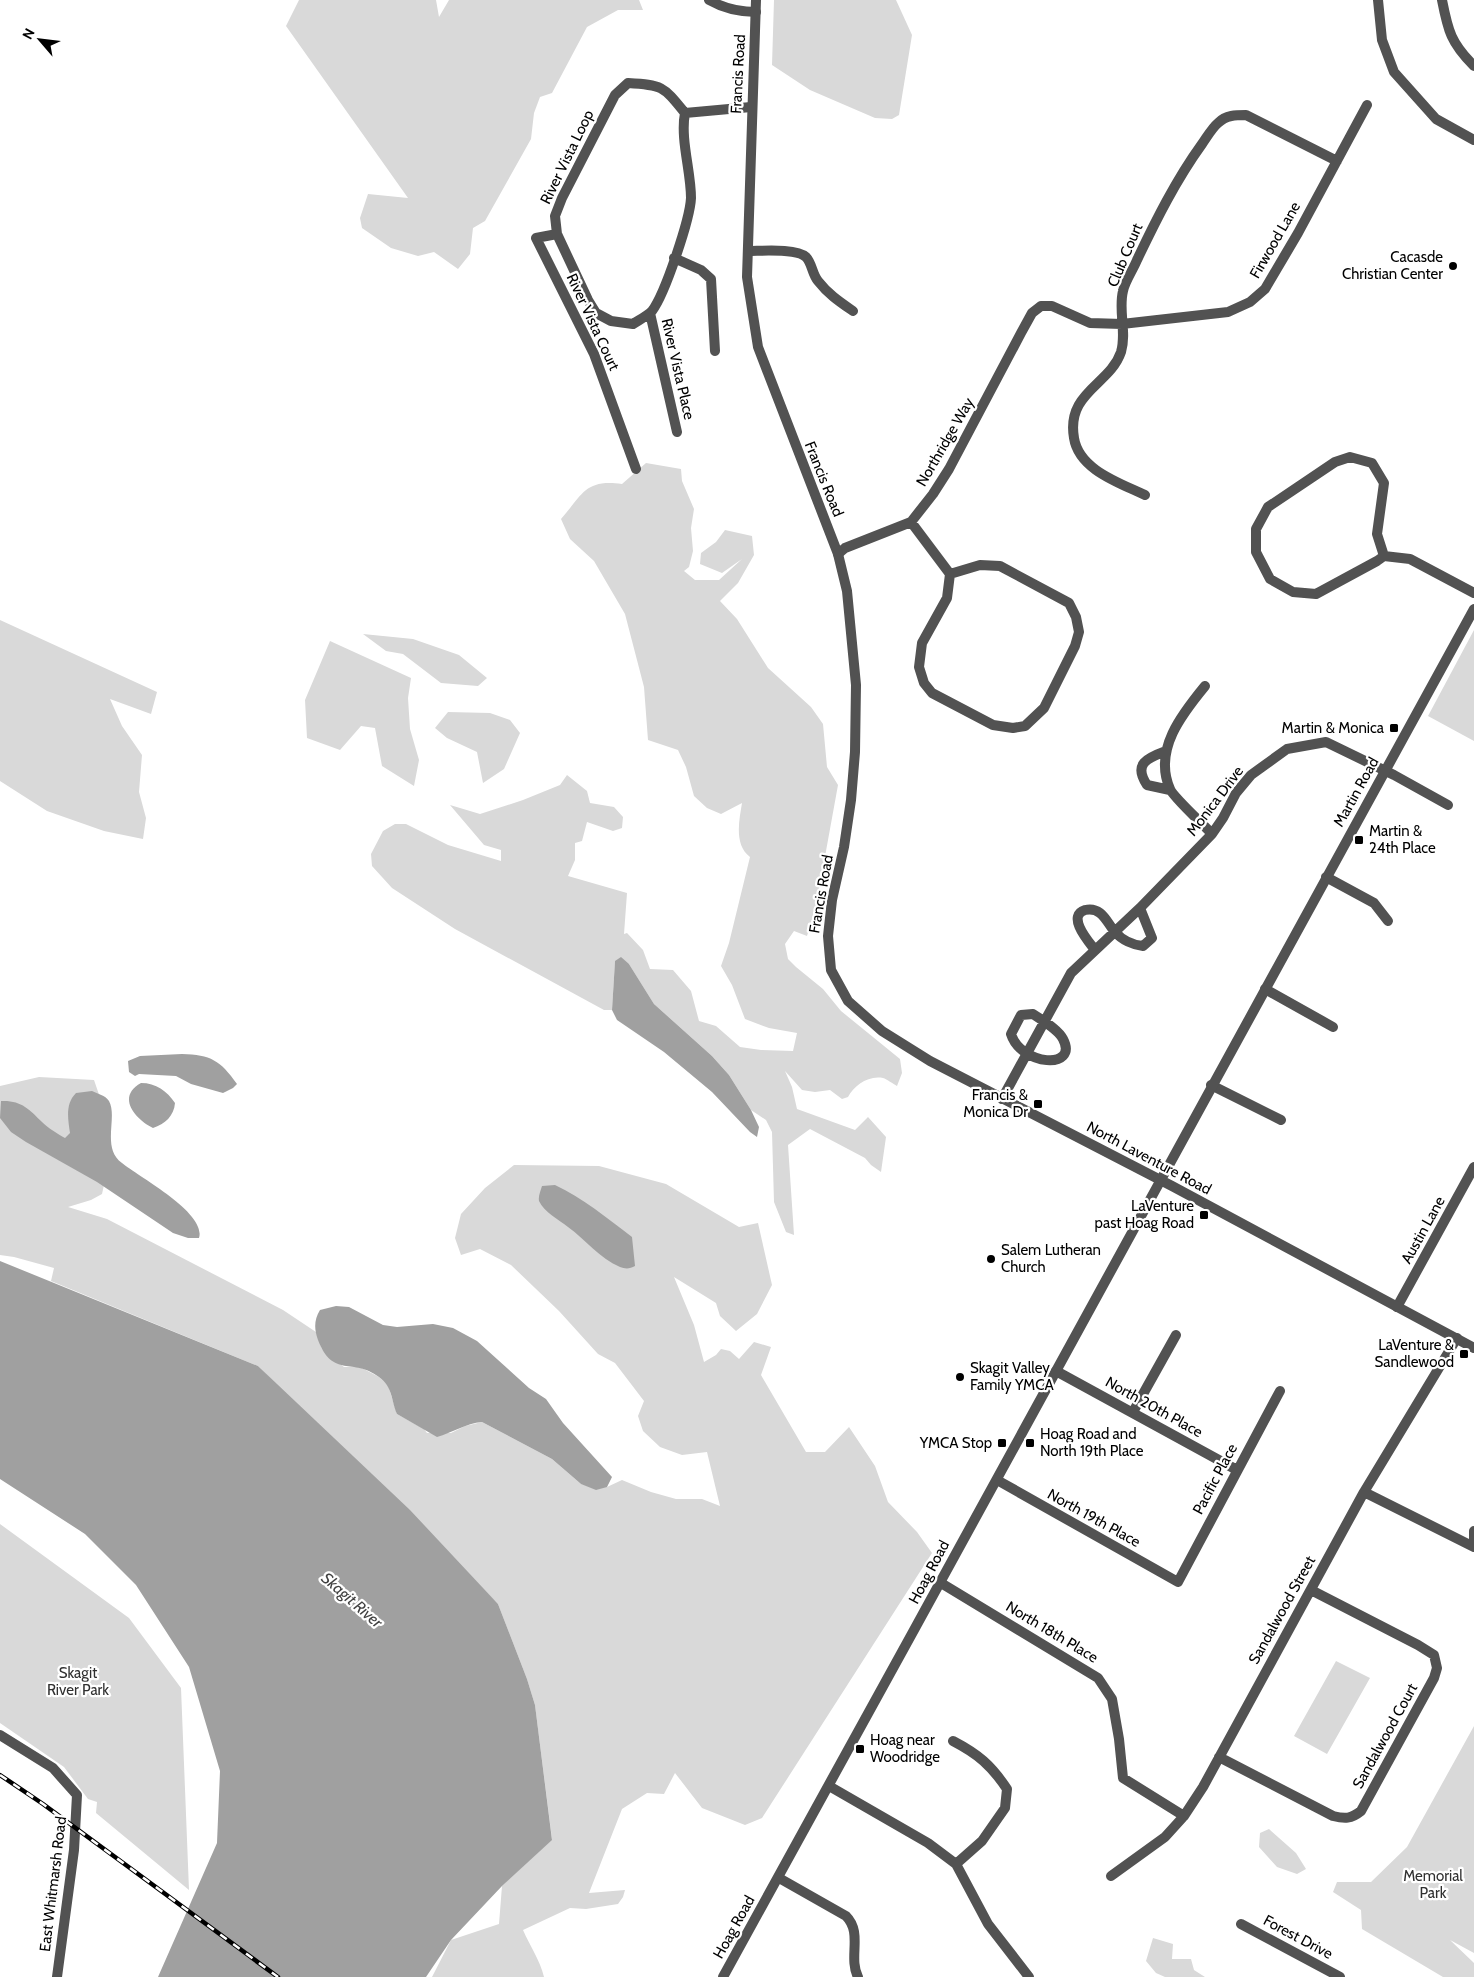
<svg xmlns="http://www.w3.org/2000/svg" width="1474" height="1977" font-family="Cabin,sans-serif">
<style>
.green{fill:#d9d9d9}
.water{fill:#a0a0a0}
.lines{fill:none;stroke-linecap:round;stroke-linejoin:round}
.minor{stroke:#525252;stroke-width:10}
.tertiary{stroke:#525252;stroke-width:10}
.rail-casing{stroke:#000;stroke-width:4.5}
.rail{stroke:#fff;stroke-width:2.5;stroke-dasharray:8;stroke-linecap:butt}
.poi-dot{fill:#000;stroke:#fff;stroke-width:2}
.labels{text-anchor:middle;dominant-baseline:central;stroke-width:4.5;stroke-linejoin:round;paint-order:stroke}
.street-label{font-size:15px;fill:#000;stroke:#fff}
.poi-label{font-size:15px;fill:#000;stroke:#fff;text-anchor:end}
.park-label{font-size:15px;fill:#303030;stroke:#fff}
.water-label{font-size:16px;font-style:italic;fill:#414141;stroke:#fff}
</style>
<rect width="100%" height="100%" fill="#fff"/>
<path class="green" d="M299,0h137l3,17 10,-17h190l4,10h-25l-31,17 -35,66 -12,4 -6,16 -3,26 -46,82 -12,7 -3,26 -12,15 -24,-17 -16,4 -27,-8 -29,-20 -2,-10 8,-24 40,4 -122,-172z
M774,0h122l16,35 -13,80 -7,4 -17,-1 -65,-28 -38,-25z
M646,463l35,6 1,12 12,28 -3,19 2,23 -4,16 -5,4 11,9h24l23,-21 -20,14 -22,-9 1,-11 15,-11 9,-12 27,6 2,19 -16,28 -18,18 17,18 31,49 43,39 12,17 4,43 11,18 -22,121 -9,30 -13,-5 -9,13 3,15 8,8 27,22 18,22 59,48 2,14 -5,13c-4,-2 -10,-7 -14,-8 -15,-3 -29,8 -35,19l-6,2 -12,-9 -15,2 -13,-2 -17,-19 7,16 5,22 58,21 13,-13 18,20 -5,35 -10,-7 -6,-7 -55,-29 -22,16 6,90 -8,-3 -12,-30 -2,-70 -6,-12 -15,-10 -22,-35 -17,-19 -58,-52 -25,-40 -14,-3 -3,49h-8l-149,-81 -63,-41 -20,-22 -1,-12 12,-23 12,-7h11l42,21 53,16v-11l-17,-5 -34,-40 30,9 43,-14 37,-15 7,-10 20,16 3,12 24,4 9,10 -1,11 -9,3 -26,-9 -5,19 -7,2v17l-7,16 59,17 -3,41 3,-1 16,17 7,19 23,1 18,21 8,30 17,5 24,21 21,3 32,1 4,-18 -28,-5 -24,-9 -13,-34 -11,-19 8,-23 21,-86c-16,-12 -11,-36 -8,-54l-21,11 -14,-6 -13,-12 -8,-29 -8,-17 -30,-10 -4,-53 -19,-73 -31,-53 -24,-22 -9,-20c22,-25 24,-40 61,-35z
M0,620l157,72 -6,22 -41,-15 12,27 20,29 -3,37 7,26 -3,21 -39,-8 -57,-20 -47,-30z
M1474,630v111l-46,-25z
M363,634l50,5 46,16 28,23 -9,8 -37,-3 -38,-29 -17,-3z
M330,641l81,37 -3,20 2,31 9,31 -5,26 -32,-20 -7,-38 -14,-2 -21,24 -33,-12 -2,-38z
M448,712l42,1 20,7 10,13 -16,36 -21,14 -6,-31 -30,-14 -12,-10z
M39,1077l55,3 12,35 3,47 -7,32 -11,6 -23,7 39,12 176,91 33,22 6,17 22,18h16l19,10 9,8 9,29 27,15 3,4h24l14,-7 17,-4 70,37 29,25 26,3 15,-7 29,12 25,7h26l18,7 -13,-54 -25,3 -22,-8 -17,-16 -5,-15 6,-15 -29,-38 -17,-9 -39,-43 -48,-46 -31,-16 -19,6 -6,-17 6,-24 24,-26 29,-23 85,1 67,18 73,43 19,-4 14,62 -15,29 -21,17 -16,-15 -4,-13 -42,-26 20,48 10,37 12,-7 5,-6 9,2 9,8 15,-17 17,5 -10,28 45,77h19l24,-25 26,39 13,36 29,30 15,21 -170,265 -17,7 -43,-17 -27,-35 -11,21 -17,-1 -25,16 -33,84 36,-3 -2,7 -5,7 -32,5 -16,-1 -47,22c7,16 17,30 21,47h-112l19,-37 48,-16 3,-38 50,-47 -17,-134 -8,-26 -29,-75 -240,-238 -207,-85 3,-13 -40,-11 -14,-2v-169z
M0,1524l129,94 52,70 8,202 -93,-77 1,-11 -9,-3 -24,-32 -64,-44z
M1336,1661l34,17 -43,76 -33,-18z
M1474,1726v227l-24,-13 24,23v14h-31l-81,-48 -1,-19 -28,-18 4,-10h34l36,-35z
M1269,1829l27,24 10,16 -9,5 -20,-7 -18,-20 1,-14z
M1153,1938l20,6 -1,15h19l3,11 11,7h-40l-9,-4 -10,-12z"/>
<path class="water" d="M621,957l8,7 25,40 58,52 17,19 22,35 8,17 -2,10 -7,-5 -38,-40 -48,-40 -47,-32 -5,-10 3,-49z
M182,1054c29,1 38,6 55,30l-4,4 -10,5 -32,-9 -15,-8 -37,-2 -4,2 -6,-4 -1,-11 12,-5z
M141,1083c15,0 26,8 34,20 -1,13 -10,21 -22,25 -18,-9 -37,-31 -12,-45z
M92,1091c6,3 13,4 17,10 9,16 -8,47 13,62 17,14 85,50 77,75h-11l-15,-5 -76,-51 -71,-40 -15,-10 -11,-14 1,-17c20,-1 28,8 41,21 6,6 16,12 23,16l5,-5c-2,-14 -5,-29 6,-40z
M555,1185c28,13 52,33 77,52l3,29c-5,3 -10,3 -15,1 -21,-9 -34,-27 -52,-40 -9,-7 -24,-15 -29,-26 -1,-5 2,-11 3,-15z
M0,1261l258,105 152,144 88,94 29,75 8,26 17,135 -50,46 -51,54 -25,37h-268l59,-134 3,-72 -31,-104 -53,-82 -51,-51 -85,-55z
M336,1306l13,1 34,18 14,2 36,-3 20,4 24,13 52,47 17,11 17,24 49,54 -5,10 -11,3 -15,-6 -29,-25 -70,-37c-16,1 -30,11 -45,15l-40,-23c-6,-14 -4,-27 -18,-37 -26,-20 -46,2 -61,-37 -4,-11 -4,-20 2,-30z"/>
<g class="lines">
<path class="minor" d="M709,0c14,8 31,12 47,12
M1378,0l4,40 12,32 42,47 38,21
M1442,0c6,31 9,43 32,66
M685,113c-5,26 6,58 6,85 -1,21 -26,96 -39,113 -5,5 -13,9 -19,13l-22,-3 -15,-8 -8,-13 -31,-66 -2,-18 7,-18 53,-103 13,-12c35,2 35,3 57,30l66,-6
M557,234l-21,4 58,116 42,115
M748,251c14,0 48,-3 58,6 6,6 6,17 12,24 10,13 22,21 35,30
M674,258l27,12 10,9 4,72
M650,313l27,119
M1350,457l22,6 12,20 -7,51 7,22 -7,5 -61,33 -23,-2 -23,-13 -14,-27v-23l12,-22 67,-45z
M1145,495c-25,-12 -66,-25 -71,-57 -8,-46 36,-53 47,-86 6,-20 -3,-41 2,-61 2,-10 10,-21 14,-31 19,-40 39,-80 65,-116 5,-7 10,-16 16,-21 8,-8 18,-8 28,-8l91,46
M911,522l39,52 -3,24 -25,45 -3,24 5,16 8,10 61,32 20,3 12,-2 19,-18 31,-62 4,-14 -3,-15 -7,-14 -69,-37 -20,-1 -30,9
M838,554l7,-6 66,-26 22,-28 16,-25 72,-136 11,-20 9,-7h11l38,17 32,1 106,-12 22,-10 15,-13 33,-56 69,-128
M1384,556l26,3 64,34
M1205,686c-23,28 -52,64 -35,103 3,8 34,36 42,45
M1166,751c-19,7 -33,13 -19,34l23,5
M1326,877l48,26 14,18
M1095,950c-6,-8 -29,-34 -10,-40 17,-4 22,13 30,22 7,8 18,13 28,14l9,-8 -12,-30
M1265,989l68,38
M1033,1014c10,7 25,15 30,25 16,31 -42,27 -52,-5l10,-19z
M1211,1085l70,35
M1002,1099l69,-126 69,-65 72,-74 11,-16 13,-25 15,-18 36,-26 39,-7 68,33 54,30
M1397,1307l77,-140
M1056,1371l181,99
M1133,1412l43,-77
M997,1480l181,102 102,-191
M1364,1492l110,55
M1474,1531v12
M941,1583l157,95 14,21 7,40 4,39 61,38
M0,1735l53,33 24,27 -3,55 -17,127
M953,1741c25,13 38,24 54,48l-2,19 -23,33 -26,23
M1219,1757l114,59c12,3 18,3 28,-5l73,-133 3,-10 -3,-13 -16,-10 -107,-55
M829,1786l99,57 28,21 32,60 41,53
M1111,1876l54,-39 19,-21 19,-29 161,-295 93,-154
M779,1878l67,38c17,17 2,41 12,61
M1241,1924l99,53"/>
<path class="tertiary" d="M756,0l-9,277 11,70 80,207 9,37 9,94 -1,67 -4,48 -7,47 -12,53 -4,36 3,34 17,31 34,30 48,30 242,125 302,162
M723,1977c252,-455 498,-913 751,-1368"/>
<g class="rail-casing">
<path id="rail" d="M0,1775l43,29 235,173"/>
</g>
<use href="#rail" class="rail"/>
</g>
<g class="poi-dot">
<circle cx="1453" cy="266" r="5"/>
<rect x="1389" y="723" width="10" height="10" rx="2.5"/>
<rect x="1354" y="835" width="10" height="10" rx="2.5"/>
<rect x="1033" y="1099" width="10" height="10" rx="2.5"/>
<rect x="1199" y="1210" width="10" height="10" rx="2.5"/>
<circle cx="991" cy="1259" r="5"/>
<rect x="1459" y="1349" width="10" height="10" rx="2.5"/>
<circle cx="960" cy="1377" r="5"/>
<rect x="997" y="1438" width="10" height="10" rx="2.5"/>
<rect x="1025" y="1438" width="10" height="10" rx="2.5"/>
<rect x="855" y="1744" width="10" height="10" rx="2.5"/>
</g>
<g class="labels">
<g class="street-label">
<text transform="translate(738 74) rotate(-87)">Francis Road</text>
<text transform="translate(567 157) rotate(-64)">River Vista Loop</text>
<text transform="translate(1275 240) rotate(-60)">Firwood Lane</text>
<text transform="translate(1125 255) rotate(-67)">Club Court</text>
<text transform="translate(593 322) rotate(65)">River Vista Court</text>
<text transform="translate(678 369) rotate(77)">River Vista Place</text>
<text transform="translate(945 442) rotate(-60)">Northridge Way</text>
<text transform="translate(824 479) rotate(68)">Francis Road</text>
<text transform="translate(1356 792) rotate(-61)">Martin Road</text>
<text transform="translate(1215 801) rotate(-53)">Monica Drive</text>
<text transform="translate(821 894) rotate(-80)">Francis Road</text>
<text transform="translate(1149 1158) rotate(28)">North Laventure Road</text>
<text transform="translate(1423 1230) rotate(-61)">Austin Lane</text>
<text transform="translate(1154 1407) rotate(29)">North 20th Place</text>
<text transform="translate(1215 1479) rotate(-62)">Pacific Place</text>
<text transform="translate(1094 1518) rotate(29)">North 19th Place</text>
<text transform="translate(929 1572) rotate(-62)">Hoag Road</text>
<text transform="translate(1282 1610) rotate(-61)">Sandalwood Street</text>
<text transform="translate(1052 1632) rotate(31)">North 18th Place</text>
<text transform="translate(1385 1736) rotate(-61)">Sandalwood Court</text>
<text transform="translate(53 1884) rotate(-83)">East Whitmarsh Road</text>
<text transform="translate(734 1927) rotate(-61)">Hoag Road</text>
<text transform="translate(1298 1937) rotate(28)">Forest Drive</text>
</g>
<g class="poi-label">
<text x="1443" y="257">Cacasde<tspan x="1443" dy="17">Christian Center</tspan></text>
<text x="1384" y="728">Martin &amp; Monica</text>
<text x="1369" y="831" text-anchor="start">Martin &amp;<tspan x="1369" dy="17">24th Place</tspan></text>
<text x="1028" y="1095">Francis &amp;<tspan x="1028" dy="17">Monica Dr</tspan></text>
<text x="1194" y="1206">LaVenture<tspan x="1194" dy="17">past Hoag Road</tspan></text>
<text x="1001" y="1250" text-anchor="start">Salem Lutheran<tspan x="1001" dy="17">Church</tspan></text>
<text x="1454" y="1345">LaVenture &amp;<tspan x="1454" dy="17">Sandlewood</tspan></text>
<text x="970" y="1368" text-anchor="start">Skagit Valley<tspan x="970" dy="17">Family YMCA</tspan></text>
<text x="1040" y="1434" text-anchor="start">Hoag Road and<tspan x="1040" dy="17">North 19th Place</tspan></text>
<text x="992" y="1443">YMCA Stop</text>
<text x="870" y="1740" text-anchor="start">Hoag near<tspan x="870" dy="17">Woodridge</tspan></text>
</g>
<g class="park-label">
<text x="78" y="1673">Skagit<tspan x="78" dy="17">River Park</tspan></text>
<text x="1433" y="1876">Memorial<tspan x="1433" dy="17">Park</tspan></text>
</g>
<g class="water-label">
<text transform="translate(352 1600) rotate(41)">Skagit River</text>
</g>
</g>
<g transform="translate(40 40) rotate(298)" stroke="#ffffff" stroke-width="4" paint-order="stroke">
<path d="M0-4L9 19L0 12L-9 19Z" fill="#000000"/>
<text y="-8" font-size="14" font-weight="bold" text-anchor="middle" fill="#000000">N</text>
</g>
</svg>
